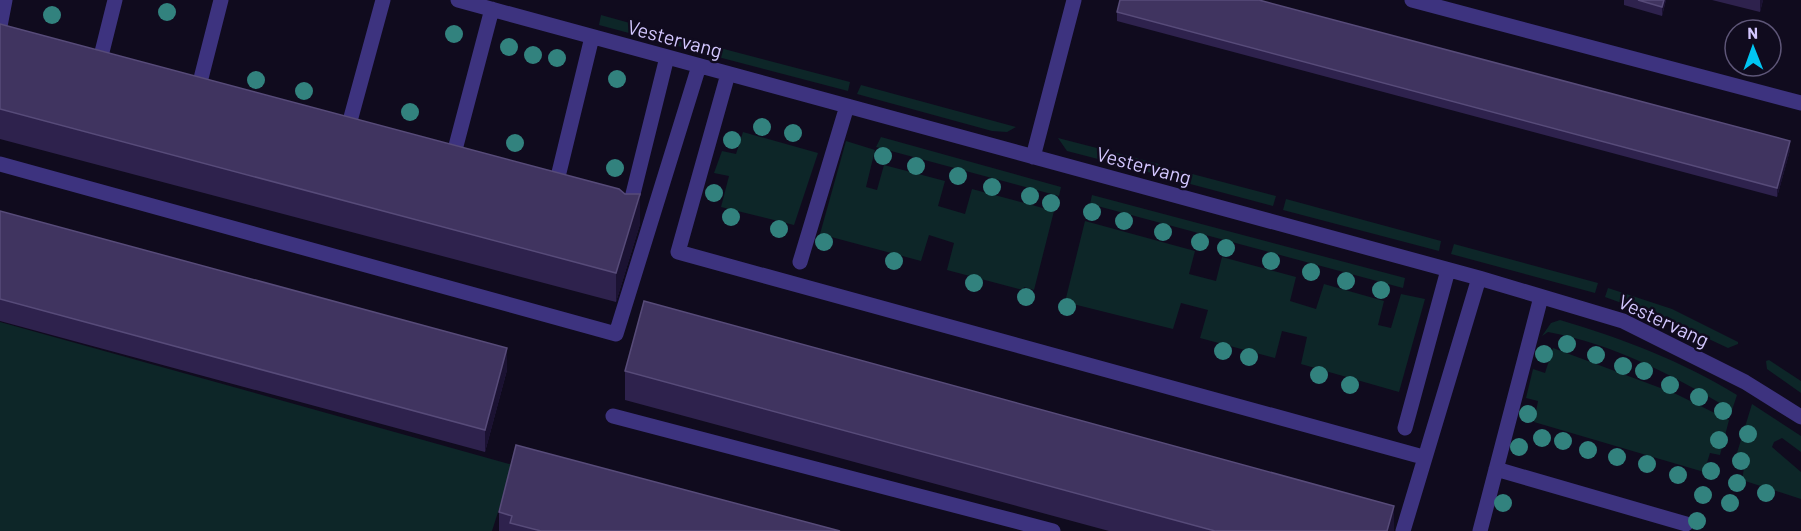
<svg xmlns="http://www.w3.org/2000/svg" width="1801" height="531" font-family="Barlow,sans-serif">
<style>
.green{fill:#0d2628}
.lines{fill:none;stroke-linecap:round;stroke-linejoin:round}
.minor{stroke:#3d337f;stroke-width:15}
.tree{fill:#32827e}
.wall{fill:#2e224d}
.shaded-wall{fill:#1b1232}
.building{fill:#403460;stroke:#574b79;stroke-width:1.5}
.labels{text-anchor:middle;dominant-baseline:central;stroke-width:5;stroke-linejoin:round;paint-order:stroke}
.street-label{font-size:20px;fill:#d3c7ff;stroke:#100b1e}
</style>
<rect width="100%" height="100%" fill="#100b1e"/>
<path class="green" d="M601,15l90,25 -2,9 -90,-24z
M701,43l149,39 -2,9 -149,-39z
M861,85l155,42 -9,5 -15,-1 -135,-37z
M743,132l75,21 -24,72 -73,-18 8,-31 -15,-3 8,-22 14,3z
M881,137l180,50 -2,9 -183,-49z
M1058,138l101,26 -3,10 -89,-23z
M846,141l29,9 -9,37 11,3 7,-25 61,16 -7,25 27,8 7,-25 82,22 -20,79 -10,-3 -1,3 -76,-20 7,-27 -25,-8 -8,26 -101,-27z
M1181,171l95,25 -3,10 -94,-25z
M1092,195l313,83 -2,10 -313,-84z
M1286,199l155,42 -2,10 -156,-41z
M1085,221l110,30 -6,23 27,7 6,-24 74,20 -6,24 26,8 8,-25 60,17 -6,24 13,3 10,-34 24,5 -26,93 -98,-28 6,-27 -25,-6 -7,27 -75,-20 8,-28 -27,-7 -8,26 -100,-25v-4l-7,-2z
M1454,244l144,39 -3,10 -144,-39z
M1608,288l64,21 66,33v2l-10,4 -62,-29 -61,-22z
M1560,320c61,18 122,41 177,75l-5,15c-58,-34 -118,-66 -184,-78l-6,4 9,-13z
M0,322l513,143 -21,66h-492z
M1553,348l121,45 55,27 -9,35 -10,-2 -6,19 -170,-50 4,-21 -12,-3 7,-29 12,4z
M1769,360l32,21v12l-34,-24 -1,-8z
M1752,404l49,32v16l-19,-14 -8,4 -2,5 29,25v27l-59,-19 2,-12 -11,-2z"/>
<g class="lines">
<path class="minor" d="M458,0l1021,278 144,43 122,61 56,35
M1412,0l389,103
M0,26l5,-26
M98,68l17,-68
M728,74l-50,178 745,205
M197,94l24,-94
M347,132l36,-132
M1033,157l41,-157
M452,161l40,-152
M0,164l616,170 83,-268
M555,189l37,-152
M628,214l39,-157
M800,262l47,-156
M613,416l440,115
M1405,428l43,-158
M1496,469l190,55
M1403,531l76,-253
M1480,531l61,-234"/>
</g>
<g class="tree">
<circle cx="167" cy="12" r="9"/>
<circle cx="52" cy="15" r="9"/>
<circle cx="454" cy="34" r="9"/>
<circle cx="509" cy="47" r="9"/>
<circle cx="533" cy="55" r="9"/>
<circle cx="557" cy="58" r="9"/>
<circle cx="617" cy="79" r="9"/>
<circle cx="256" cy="80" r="9"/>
<circle cx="304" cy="91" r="9"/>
<circle cx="410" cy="112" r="9"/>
<circle cx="762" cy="127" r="9"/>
<circle cx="793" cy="133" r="9"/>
<circle cx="732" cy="140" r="9"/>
<circle cx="515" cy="143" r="9"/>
<circle cx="883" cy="156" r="9"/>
<circle cx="916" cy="166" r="9"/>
<circle cx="615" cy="168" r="9"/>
<circle cx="958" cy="176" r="9"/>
<circle cx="992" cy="187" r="9"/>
<circle cx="714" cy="193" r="9"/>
<circle cx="1030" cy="196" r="9"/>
<circle cx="1051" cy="203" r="9"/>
<circle cx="1092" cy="212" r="9"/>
<circle cx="731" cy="217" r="9"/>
<circle cx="1124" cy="221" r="9"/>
<circle cx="779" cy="229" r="9"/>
<circle cx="1163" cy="232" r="9"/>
<circle cx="824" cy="242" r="9"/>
<circle cx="1200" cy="242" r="9"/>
<circle cx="1226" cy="248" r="9"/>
<circle cx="894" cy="261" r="9"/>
<circle cx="1271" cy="261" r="9"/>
<circle cx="1311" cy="272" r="9"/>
<circle cx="1346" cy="281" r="9"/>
<circle cx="974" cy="283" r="9"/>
<circle cx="1381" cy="290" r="9"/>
<circle cx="1026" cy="297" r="9"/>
<circle cx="1067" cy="307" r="9"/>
<circle cx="1567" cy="344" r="9"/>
<circle cx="1223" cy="351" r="9"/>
<circle cx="1544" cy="354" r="9"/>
<circle cx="1596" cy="355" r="9"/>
<circle cx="1249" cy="357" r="9"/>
<circle cx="1623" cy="366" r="9"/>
<circle cx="1644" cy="371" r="9"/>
<circle cx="1319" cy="375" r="9"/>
<circle cx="1350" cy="385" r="9"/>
<circle cx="1670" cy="385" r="9"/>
<circle cx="1699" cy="397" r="9"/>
<circle cx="1723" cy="411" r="9"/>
<circle cx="1528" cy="414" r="9"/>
<circle cx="1748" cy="434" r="9"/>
<circle cx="1542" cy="438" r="9"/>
<circle cx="1719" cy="440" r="9"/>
<circle cx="1563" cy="441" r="9"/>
<circle cx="1519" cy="447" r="9"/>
<circle cx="1588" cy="450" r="9"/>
<circle cx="1617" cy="457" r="9"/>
<circle cx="1741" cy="461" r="9"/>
<circle cx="1647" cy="464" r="9"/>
<circle cx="1711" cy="471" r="9"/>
<circle cx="1678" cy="475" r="9"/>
<circle cx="1737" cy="483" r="9"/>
<circle cx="1766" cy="493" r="9"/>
<circle cx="1703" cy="495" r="9"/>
<circle cx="1503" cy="503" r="9"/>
<circle cx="1730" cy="503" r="9"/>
<circle cx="1697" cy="521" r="9"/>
</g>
<path class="wall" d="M1624,0h42l-4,16 -38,-11z
M1712,0h51l-3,12z
M1117,12l673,138 -13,47 -660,-176z
M0,24l640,200 -24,78 -616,-163z
M0,211l507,159 -22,82 -485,-131z
M625,371l769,160h-285l-484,-131z
M499,512l341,19h-341z"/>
<path class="shaded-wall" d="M1664,0h2l-4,16v-9z
M1760,0h3l-3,12z
M1790,141v9l-13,47v-9z
M640,194v30l-24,78v-29z
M507,348v22l-22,82v-22z
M1394,506v25h-7z"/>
<path class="building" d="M1120,0h139l531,141 -13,47 -660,-176z
M1638,0h26l-2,7z
M0,24l619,165 6,5h15l-24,79 -616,-164z
M0,211l507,137 -22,82 -485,-131z
M644,301l750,205 -7,25h-172l-590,-160z
M516,445l324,86h-299l-31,-8 2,-7 -13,-4z"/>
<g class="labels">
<g class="street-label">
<text transform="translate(675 38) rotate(15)">Vestervang</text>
<text transform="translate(1144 165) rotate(15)">Vestervang</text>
<text transform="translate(1664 320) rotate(25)">Vestervang</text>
</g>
</g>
<g transform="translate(1753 48) rotate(359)"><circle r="28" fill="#100b1e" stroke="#5e5678" stroke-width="1.5"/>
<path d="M0-4.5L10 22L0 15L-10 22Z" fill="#00c5f2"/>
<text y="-9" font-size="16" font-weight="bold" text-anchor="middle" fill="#d3c7ff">N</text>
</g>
</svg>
